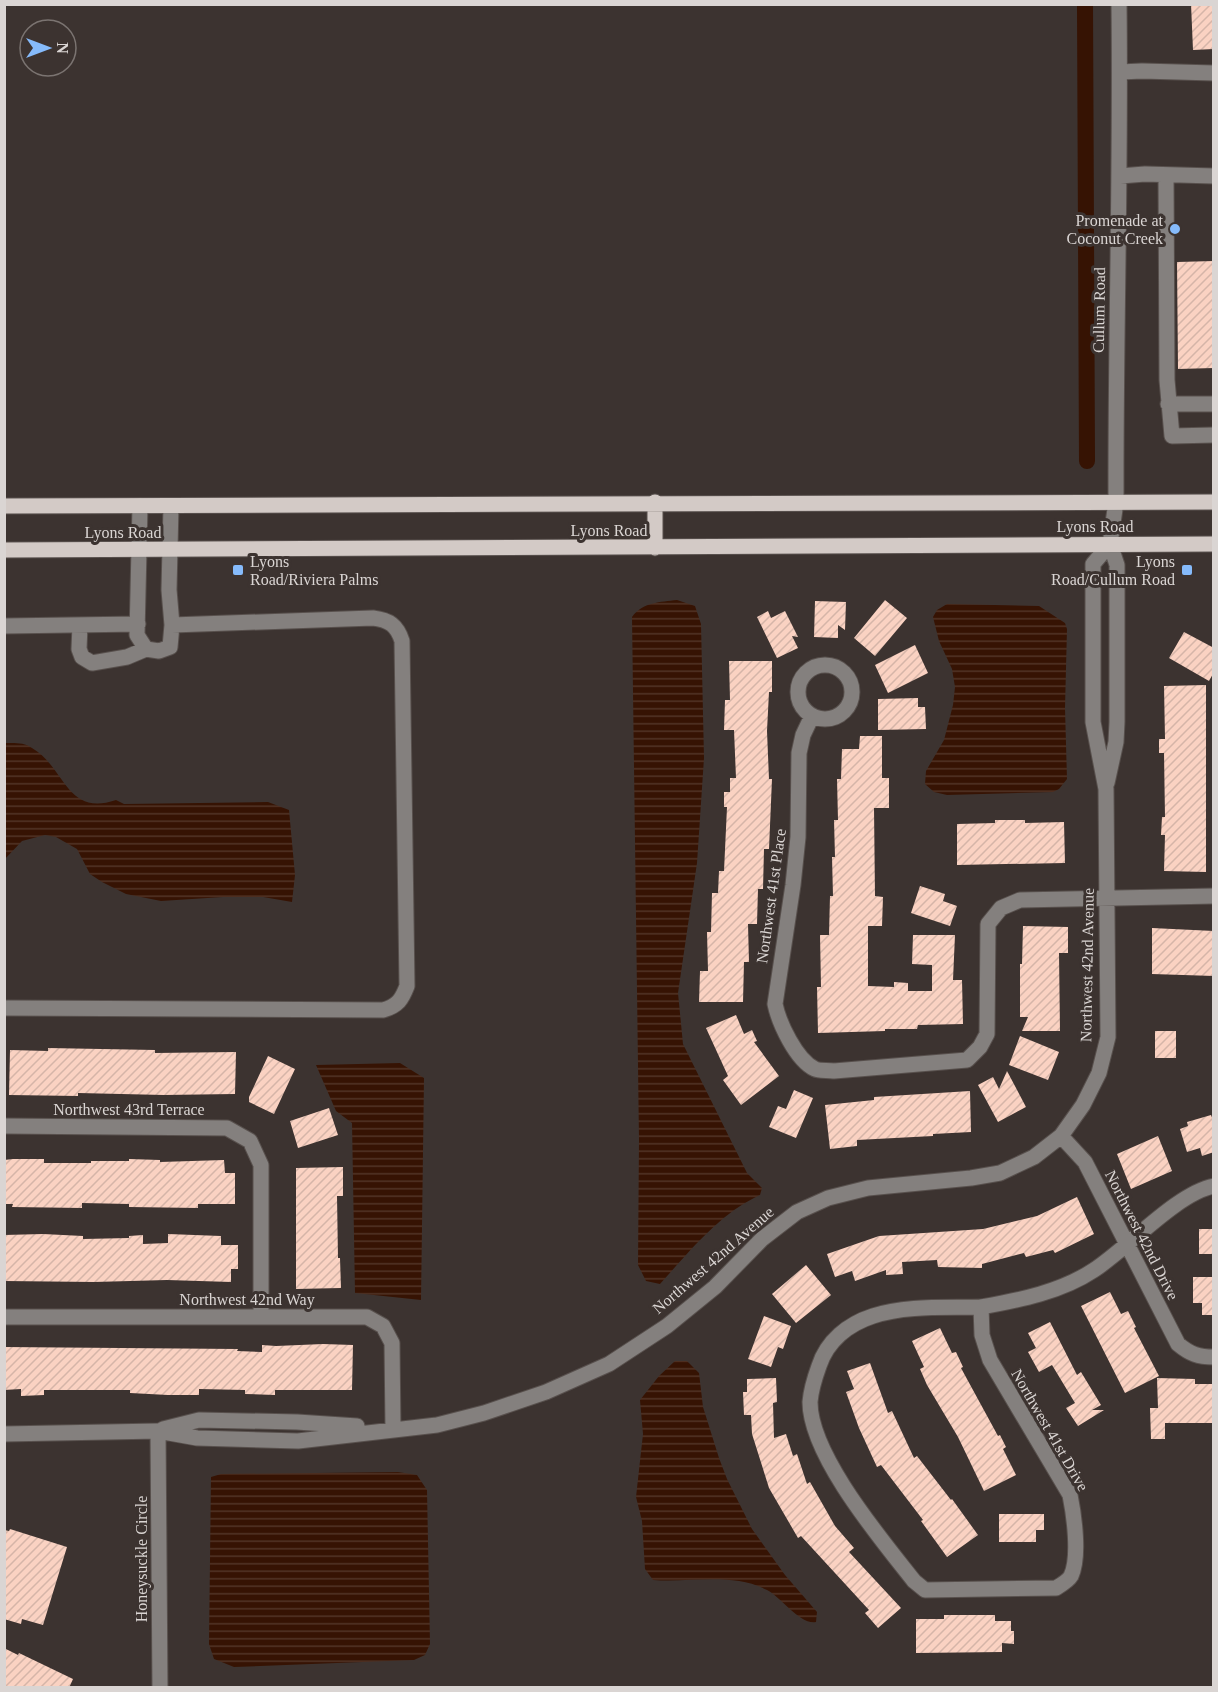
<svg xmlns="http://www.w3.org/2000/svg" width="1218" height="1692" font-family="'Times New Roman',serif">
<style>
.water{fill:url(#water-rules)}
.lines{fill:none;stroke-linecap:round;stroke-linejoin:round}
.canal{stroke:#361303;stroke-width:16}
.building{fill:url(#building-hatch)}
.minor-casing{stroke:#58504d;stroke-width:17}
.major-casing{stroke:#58504d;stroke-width:17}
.minor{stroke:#84807e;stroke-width:15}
.major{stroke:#d3cac6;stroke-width:15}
.poi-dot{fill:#86bbfb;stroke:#3c3330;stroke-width:2}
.labels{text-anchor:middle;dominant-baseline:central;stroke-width:6;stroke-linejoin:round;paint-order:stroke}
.poi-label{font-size:16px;fill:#dad5d3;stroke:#3c3330;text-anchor:end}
.street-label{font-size:16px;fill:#dad5d3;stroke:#3c3330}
</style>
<defs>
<pattern id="water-rules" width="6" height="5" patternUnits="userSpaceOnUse" patternTransform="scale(1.5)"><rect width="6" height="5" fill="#361303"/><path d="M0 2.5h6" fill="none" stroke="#523427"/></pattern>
<pattern id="building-hatch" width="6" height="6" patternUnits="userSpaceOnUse" patternTransform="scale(1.5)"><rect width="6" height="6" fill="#fad2c2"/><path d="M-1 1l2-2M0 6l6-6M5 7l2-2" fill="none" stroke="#d5b5a8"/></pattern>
</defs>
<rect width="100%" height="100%" fill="#3c3330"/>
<path class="water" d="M677,600l18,6 6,18 3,134 -7,105 -19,130 5,51 64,129 15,15 -2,7c-40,18 -71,57 -100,89l-14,-3 -8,-16 1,-125 -7,-523c11,-15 28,-15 45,-17z
M947,604l92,2 26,17 2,6 -2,79 2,71 -8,10 -6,3 -106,3 -13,-3 -9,-8 1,-13 18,-31 9,-35 2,-18 -3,-18 -13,-28 -6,-24 4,-7z
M5,743c9,0 19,-1 27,5 34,20 34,69 84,52l8,4 144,-2 21,8 6,65 -3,27 -29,-5h-40l-62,4 -35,-7 -24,-12 -12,-8 -13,-25 -21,-12 -11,-2 -23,6 -17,18z
M400,1063l24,15 -3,222 -66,-7 -3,-170 -16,-12 -20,-46z
M675,1361h12l12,12 4,34 16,51 8,21 25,50 33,46 32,37 -1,10c-16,3 -34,-24 -49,-32 -35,-18 -76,-7 -114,-10l-8,-11 -3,-48 -6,-24 7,-63 -3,-34 19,-24z
M398,1472l19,3 10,15 3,154 -5,11 -11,5 -180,7 -20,-8 -5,-15 2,-167 10,-3z"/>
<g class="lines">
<path class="canal" d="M1085,4l2,457"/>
</g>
<path class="building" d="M1191,4h23v45l-21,1z
M1214,261v107l-36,1 -1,-107z
M885,600l22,18 -32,38 -21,-18z
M815,601l31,1 -1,28 -7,-5v13l-24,-1z
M768,611l3,7 14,-7 13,26 -6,-1 6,12 -21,10 -20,-41z
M1184,632l30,16v24l-5,9 -40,-23z
M915,645l13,28 -40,20 -13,-28z
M729,661h43v31h-3l-2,39 2,48h3l-3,70h-5l-1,40h-5l-1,35h-9l1,38h-5l-1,40h-44l1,-31h8l-1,-39h4l1,-39h6l1,-22h5l3,-64h-3v-15h6v-14h6l-2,-48h-10l1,-30h5z
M1206,685v187l-42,-1 1,-36h-4l1,-18h3l-1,-64h-5v-14h6l-1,-53z
M918,698v9h7l1,22 -48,1v-31z
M860,736h22v42h7v30h-15l1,88 8,1 -1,29h-14v60l26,1v-5l14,1v8h24v-26l-20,-1 1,-29h42l-2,45h9l1,44 -45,1 -1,4h-32v2l-67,2 -1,-46h4l-1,-52h9l1,-39h3l-1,-39h3l-1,-37h4l-1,-41h4l1,-30h17z
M995,820h30v3l39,-1 1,41 -108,2v-41l38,-1z
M920,886l25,8 -2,7 14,5 -7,20 -39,-13z
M1023,926l45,1v26h-9l1,78h-38l6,-14h-8v-53h2z
M1152,928l62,3v45l-62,-2z
M736,1015l8,19 8,-4 5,11 -3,1 25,34 -38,29 -18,-25 5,-4 -22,-48z
M1155,1031h21v27h-21z
M1020,1036l39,16 -11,28 -39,-15z
M48,1048l107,2v3l81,-1 -1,42 -71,1 -86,-2v3l-69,-1 1,-45 38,1z
M268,1056l27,13 -21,45 -25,-12v-5z
M1007,1071l19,36 -28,15 -20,-37 15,-8 6,12z
M794,1090l19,8 -17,40 -27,-11 9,-21 8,3z
M970,1091l1,41 -38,2v2l-76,4v6l-27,3 -5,-44 49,-5v-3z
M329,1108l9,27 -40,13 -8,-27z
M1211,1115l3,8v29l-12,4 -2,-8 -13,4 -7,-23 8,-3 -1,-4z
M1158,1136l14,35 -41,18 -14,-35z
M13,1159h31v4h47v-2h38v-2l31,1v2l64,-2 1,13h10v31h-37v4l-69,-1v-3l-47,-1v5l-70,-1 1,-3h-9v-44z
M343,1167v29h-6l1,62h2l1,30 -45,1v-121z
M1077,1197l17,37 -39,19 -2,-3 -27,7 -2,-4 -42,11v4l-44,-1 -1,-7 -35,2 1,12 -17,1v-5l-31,11 -3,-10 -17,6 -8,-23 52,-18 104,-7 54,-13z
M1199,1229h15v25h-15z
M43,1234l40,2v3l46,-1v-2l14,-1v9l25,-1v-9l53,2v9h17v24h-7v13l-64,-2 -73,2 -90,-1v-46z
M806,1265l25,30 -35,28 -24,-29z
M1193,1277h21v38h-12v-12h-9z
M1110,1292l11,22 7,-3 8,16 -2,1 25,48 -34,17 -44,-87z
M764,1316l27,10 -8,23 -5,-2 -7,20 -23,-8z
M1050,1322l27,53 4,-3 20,33 -9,5h12l-26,16 -12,-18 9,-5 -23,-38 -13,7 -11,-20 8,-4 -8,-15z
M940,1328l12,25 4,-1 7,15 -2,1 37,68 2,-1 6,12 -3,2 13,26 -32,16 -26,-54 -31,-52 -7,-16 4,-2 -12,-26z
M323,1344l30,1 -1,45h-77v5l-30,-1v-4l-46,-1v6h-31l-38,-2v-3h-86v5l-23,1v-7l-17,1v-43l234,2 -1,2 25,1v-7l14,1z
M870,1363l18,50 4,-2 22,47 3,-2 34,44 1,-1 26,36 -31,22 -26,-36 2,-1 -42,-55 -4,2 -18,-39 -13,-36 8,-3 -7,-18z
M776,1378l1,24 -4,1 1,35 12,-4 7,22 4,-2 10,30 3,-2 25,44 19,22 -5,4 52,56 -23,20 -13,-15 4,-3 -68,-74 -3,2 -29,-50 -17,-54 -1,-19h-7l-1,-23h4v-13z
M1157,1378l38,1v5h19v39h-49v16h-14l-1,-31h8z
M999,1514h45v16h-8v12h-37z
M10,1529l57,18 -24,78 -21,-6 -1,5 -17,-5v-89l5,1z
M944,1615h51v6h16v10h3v13l-12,-1v9l-86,1v-34h28z
M4,1648l14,7 1,-2 54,26 -4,9h-65z"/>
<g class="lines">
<g class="minor-casing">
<path id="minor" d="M1120,72l22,-1 72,2
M1166,175l1,205 5,56 42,-1
M1120,176l25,-2 69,2
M1168,404h46
M140,506l-3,129 9,14
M80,625l-1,24 3,8 10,6 35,-6 19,-8 13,2 11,-4 2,-22 -3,-35 2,-84
M4,626l134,-2
M798 692a27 27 0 1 1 54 0a27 27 0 1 1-54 0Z
M812,716l-9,19 -4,18 -1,84 -5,48 -18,119c4,19 21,56 40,65 4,2 13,1 19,2l133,-11 13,-13 7,-13 1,-110 13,-16 19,-8 194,-4
M1107,783l9,-41 1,-20v-157l-7,-21 6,-42v-25c0,-157 5,-315 3,-473
M4,1008l379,2c15,-4 19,-11 24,-24l-5,-345c-5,-16 -13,-21 -29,-23l-201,7
M4,1126l223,2 23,13 11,24v152
M1061,1136l24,26 93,182c12,10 20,13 36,13
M981,1307l1,28 8,25 80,135c4,20 10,62 1,81 -3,5 -10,9 -15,12l-131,2 -11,-9c-33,-42 -104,-126 -104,-179 1,-12 5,-25 9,-36 8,-25 29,-42 54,-50 33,-11 73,-8 108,-9z
M981,1307c39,-7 80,-15 113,-37 34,-22 83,-77 120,-84
M4,1317h363l16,9 9,17 1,86
M163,1429l36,-9 98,2 60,4
M158,1431l2,257
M4,1434l154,-3 39,7 101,3 139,-16 47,-12 62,-21 63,-28 58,-38 48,-39 47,-48 35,-27 31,-14 40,-10 103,-10 29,-5 34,-16 27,-21 22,-31 16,-32 9,-36 -2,-248 -13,-67v-158l17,-20"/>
</g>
<g class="major-casing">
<path id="major" d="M655,502v46
M4,506l1210,-4
M4,550l1210,-6"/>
</g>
<use href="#minor" class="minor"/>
<use href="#major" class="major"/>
</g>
<g class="poi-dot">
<circle cx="1175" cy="229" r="6"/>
<rect x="232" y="564" width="12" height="12" rx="3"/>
<rect x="1181" y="564" width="12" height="12" rx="3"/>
</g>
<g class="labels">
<g class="poi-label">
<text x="1163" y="220">Promenade at<tspan x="1163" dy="18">Coconut Creek</tspan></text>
<text x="250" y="561" text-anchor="start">Lyons<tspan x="250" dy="18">Road/Riviera Palms</tspan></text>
<text x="1175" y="561">Lyons<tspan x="1175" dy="18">Road/Cullum Road</tspan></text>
</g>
<g class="street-label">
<text transform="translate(1099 310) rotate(-89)">Cullum Road</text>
<text x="1095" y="526">Lyons Road</text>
<text x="609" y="530">Lyons Road</text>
<text x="123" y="532">Lyons Road</text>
<text transform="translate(771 896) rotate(-82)">Northwest 41st Place</text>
<text transform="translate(1087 965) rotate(-89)">Northwest 42nd Avenue</text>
<text x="129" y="1109">Northwest 43rd Terrace</text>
<text transform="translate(1142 1235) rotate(63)">Northwest 42nd Drive</text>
<text transform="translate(713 1260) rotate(-41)">Northwest 42nd Avenue</text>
<text x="247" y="1299">Northwest 42nd Way</text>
<text transform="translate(1050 1430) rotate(60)">Northwest 41st Drive</text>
<text transform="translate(141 1559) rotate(-90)">Honeysuckle Circle</text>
</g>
</g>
<rect width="1218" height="1692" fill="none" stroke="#dad5d3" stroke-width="12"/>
<g transform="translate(48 48) rotate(90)"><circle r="28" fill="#3c3330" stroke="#7b7471" stroke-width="1.5"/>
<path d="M0-4.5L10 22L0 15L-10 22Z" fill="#86bbfb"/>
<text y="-9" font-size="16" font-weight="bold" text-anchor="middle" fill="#dad5d3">N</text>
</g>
</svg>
